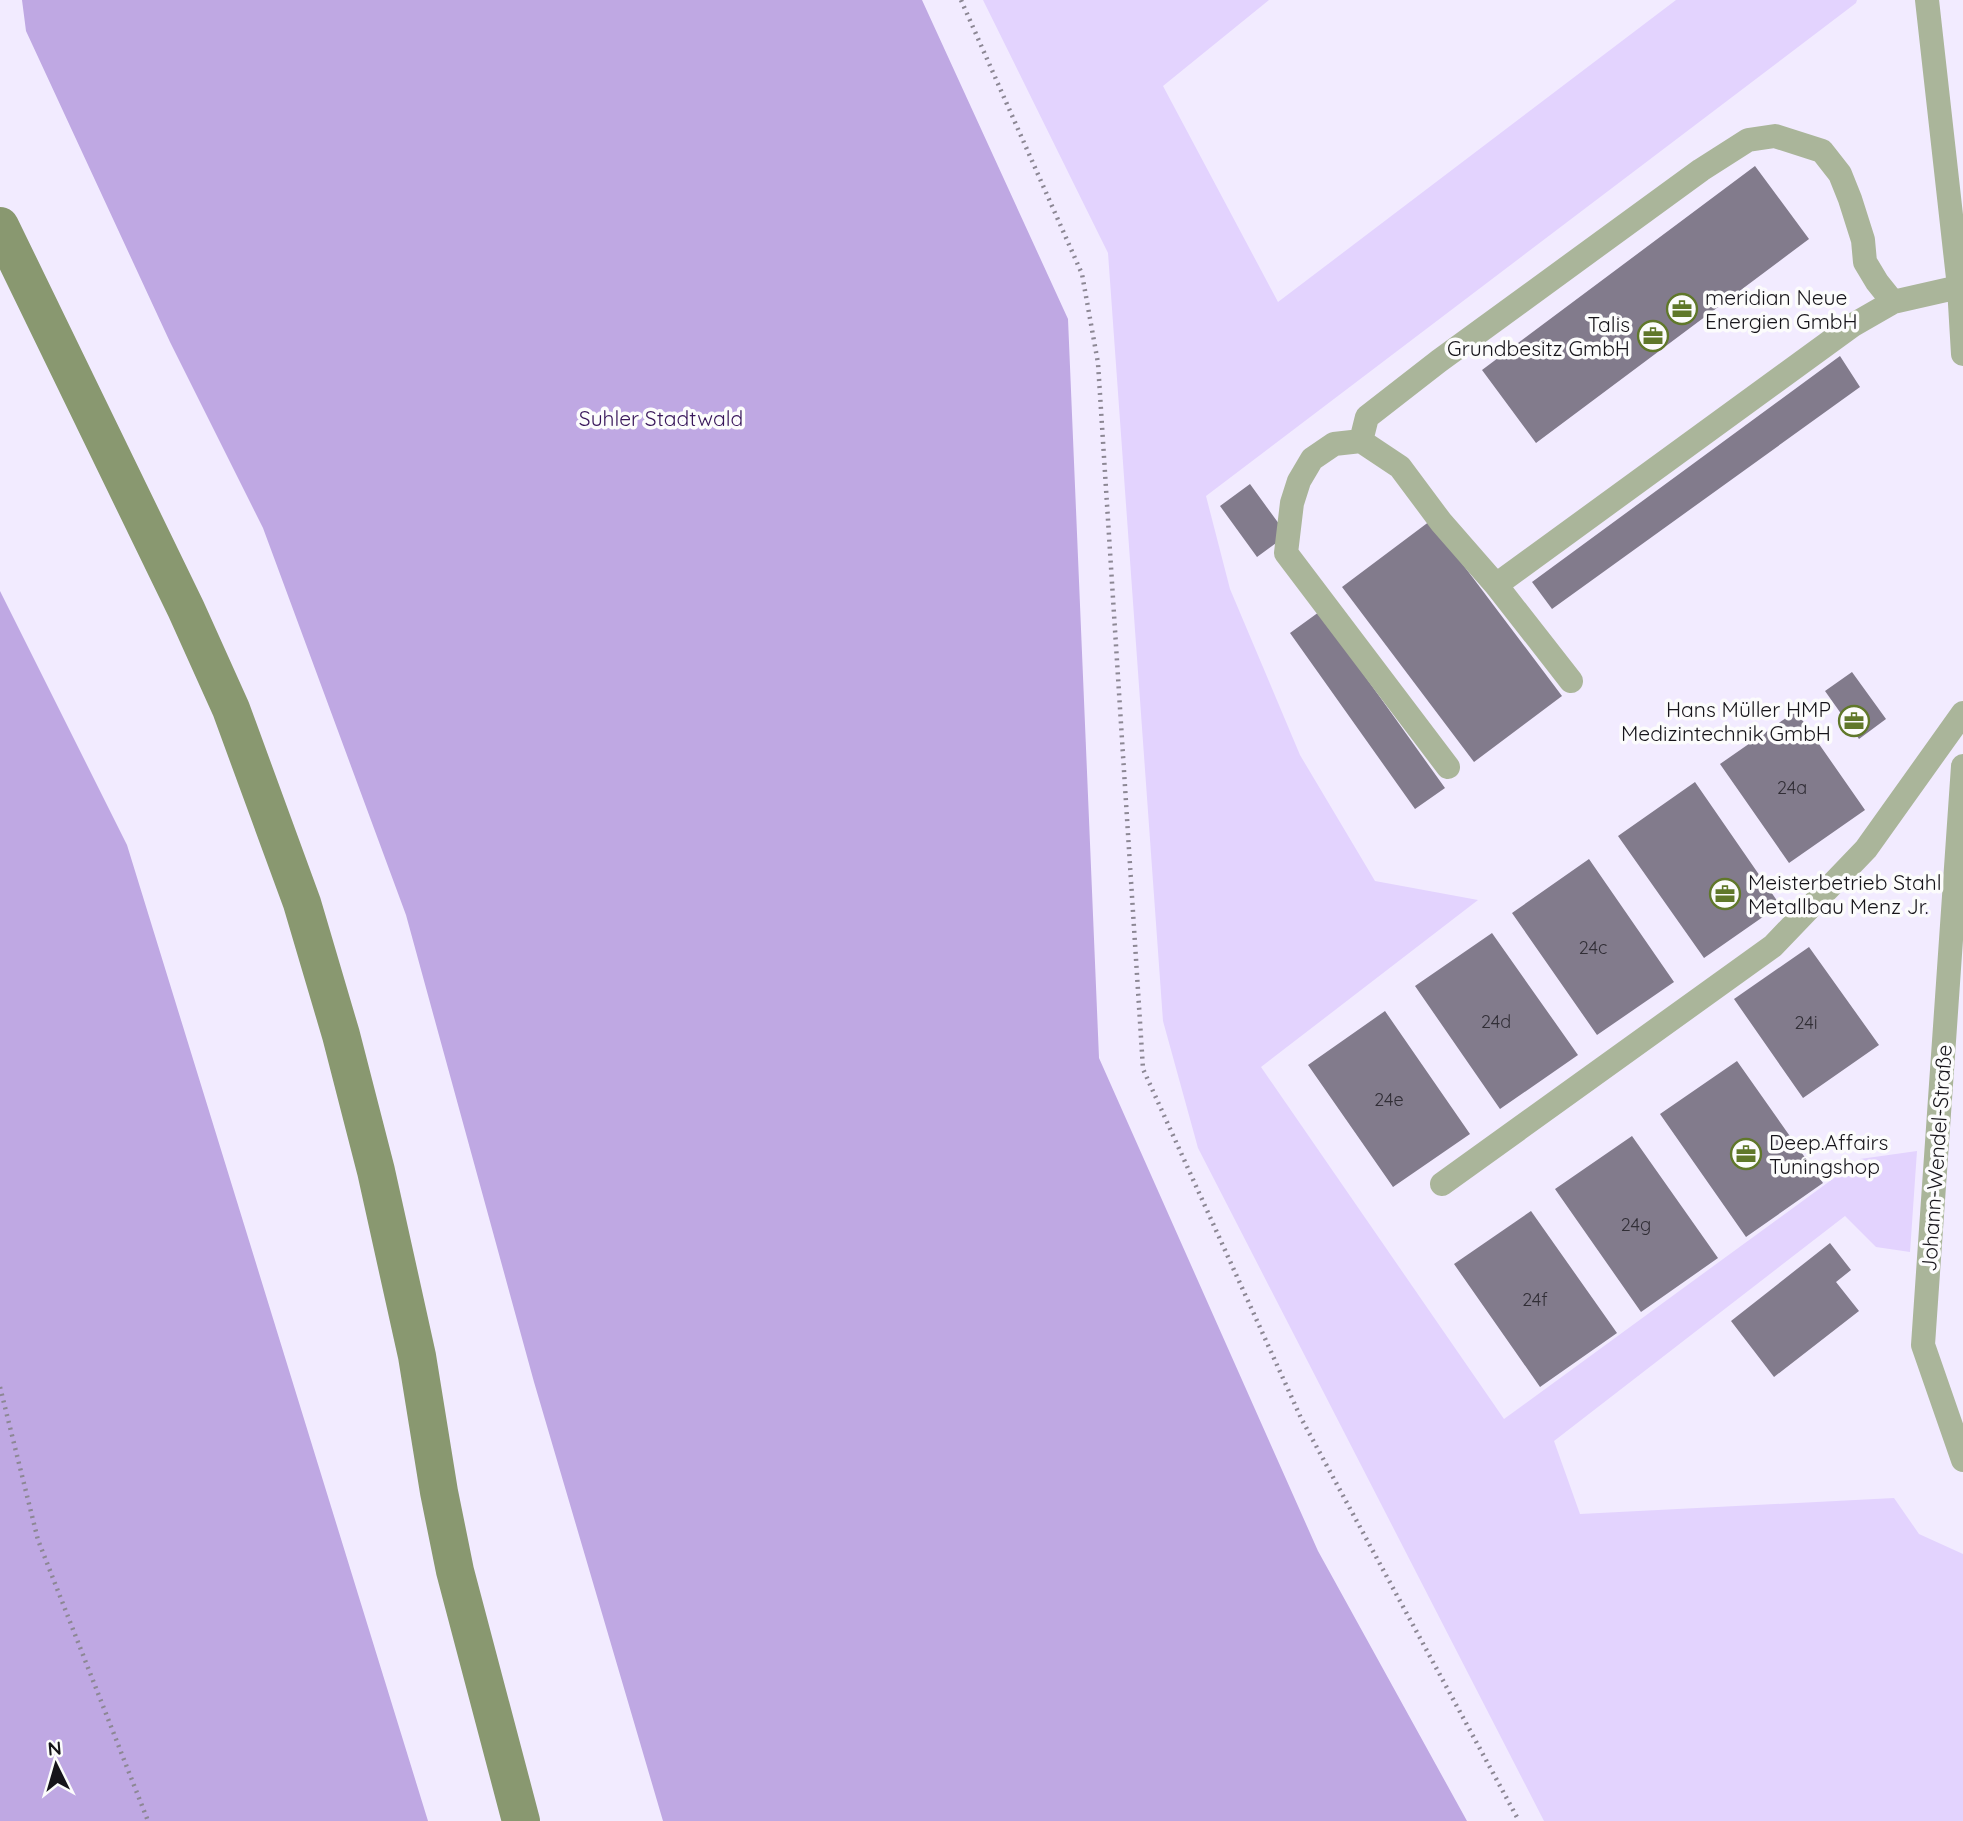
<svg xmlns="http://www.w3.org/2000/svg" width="1963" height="1821" font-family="Quicksand,sans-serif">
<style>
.green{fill:#e3d3fe}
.forest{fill:#bfa8e3}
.building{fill:#827b8c}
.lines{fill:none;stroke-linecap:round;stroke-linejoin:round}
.path{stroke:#8c8794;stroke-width:4.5;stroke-dasharray:2 5;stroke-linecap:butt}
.lane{stroke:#aab59a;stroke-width:24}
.secondary{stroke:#899870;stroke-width:38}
.labels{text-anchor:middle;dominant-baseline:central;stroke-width:7;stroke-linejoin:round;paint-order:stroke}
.number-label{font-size:18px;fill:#312e36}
.poi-label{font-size:21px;fill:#16141a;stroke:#fcfcfc;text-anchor:start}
.park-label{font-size:21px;fill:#38165a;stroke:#fcfcfc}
.street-label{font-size:21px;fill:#16141a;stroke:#fcfcfc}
</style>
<rect width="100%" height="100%" fill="#f2ebff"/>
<path class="green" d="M983,0h286l-106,86 115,216 398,-302h181l-1,3 -650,493 24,93 70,166 75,126 103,19 -217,167 243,352 356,-260 57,-8 -7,101 -34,-5 -31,-31 -291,225 26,73 314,-16 25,36 44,20v267h-419l-346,-673 -35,-127 -55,-768z"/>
<path class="forest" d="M22,0h900l146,319 31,739 219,493 149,270h-804l-129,-439 -128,-467 -143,-387 -93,-186 -144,-311z
M0,591l127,254 301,976h-428z"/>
<path class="building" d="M1755,166l54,73 -273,204 -54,-73z
M1840,356l20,31 -308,222 -20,-27z
M1250,484l37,51 -30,22 -37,-51z
M1430,521l132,175 -88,66 -132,-175z
M1319,612l126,176 -30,21 -125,-176z
M1852,672l34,47 -27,20 -34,-48z
M1796,711l69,99 -76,53 -69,-99z
M1695,782l85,123 -76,53 -86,-122z
M1589,859l85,123 -77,53 -85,-122z
M1492,933l86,122 -78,54 -85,-123z
M1809,947l70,98 -76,53 -69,-99z
M1385,1011l85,123 -77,53 -85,-122z
M1737,1061l86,122 -77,54 -86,-123z
M1632,1136l86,122 -77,54 -86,-123z
M1531,1211l86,122 -77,54 -86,-123z
M1830,1243l21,27 -15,12 23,29 -85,66 -43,-56z"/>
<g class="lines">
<path class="path" d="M961,0l121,274 16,89 45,706 158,349 218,403
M0,1387l38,153 110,281"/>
<path class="lane" d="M1927,0l32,287 4,67
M1361,441l6,-24 72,-56 262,-191 47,-30 27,-4 47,15 18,23 10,25 13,41 2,22 12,20 16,20
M1496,585l75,96
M1963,766l-40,579 40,115
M1448,767l-162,-214 6,-50 7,-22 13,-22 22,-15 27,-3 39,26 41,55 55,63 357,-260 40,-23 66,-15
M1442,1184l331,-238 93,-97 97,-136"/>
<path class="secondary" d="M0,226l186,383 45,100 71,194 39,132 35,136 41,185 22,136 16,79 66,250"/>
</g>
<defs>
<g id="office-ring" transform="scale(1.575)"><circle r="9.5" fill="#fcfcfc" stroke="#60782a" stroke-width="1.5"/><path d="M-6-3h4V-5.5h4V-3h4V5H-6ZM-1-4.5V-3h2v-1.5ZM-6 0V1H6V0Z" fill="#60782a"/></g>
</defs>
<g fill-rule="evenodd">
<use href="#office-ring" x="1682" y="309"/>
<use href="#office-ring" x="1653" y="336"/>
<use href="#office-ring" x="1854" y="721"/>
<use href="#office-ring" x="1725" y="894"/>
<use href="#office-ring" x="1746" y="1154"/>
</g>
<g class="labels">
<g class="number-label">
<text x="1792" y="787">24a</text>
<text x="1593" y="947">24c</text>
<text x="1496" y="1021">24d</text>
<text x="1806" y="1022">24i</text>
<text x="1389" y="1099">24e</text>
<text x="1636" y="1224">24g</text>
<text x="1535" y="1299">24f</text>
</g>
<g class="poi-label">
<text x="1705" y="297">meridian Neue<tspan x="1705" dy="24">Energien GmbH</tspan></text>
<text x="1630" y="324" text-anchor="end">Talis<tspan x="1630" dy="24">Grundbesitz GmbH</tspan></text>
<text x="1831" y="709" text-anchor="end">Hans Müller HMP<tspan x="1831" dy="24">Medizintechnik GmbH</tspan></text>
<text x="1748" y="882">Meisterbetrieb Stahl<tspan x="1748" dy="24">Metallbau Menz Jr.</tspan></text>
<text x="1769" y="1142">Deep.Affairs<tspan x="1769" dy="24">Tuningshop</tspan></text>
</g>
<g class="park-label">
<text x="661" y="418">Suhler Stadtwald</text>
</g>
<g class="street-label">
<text transform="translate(1936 1158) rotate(-86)">Johann-Wendel-Straße</text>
</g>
</g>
<g transform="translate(56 1765) rotate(355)" stroke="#fcfcfc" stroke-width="5" paint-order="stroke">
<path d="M0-5L12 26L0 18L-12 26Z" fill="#16141a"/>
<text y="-10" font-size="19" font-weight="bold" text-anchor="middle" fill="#16141a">N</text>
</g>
</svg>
